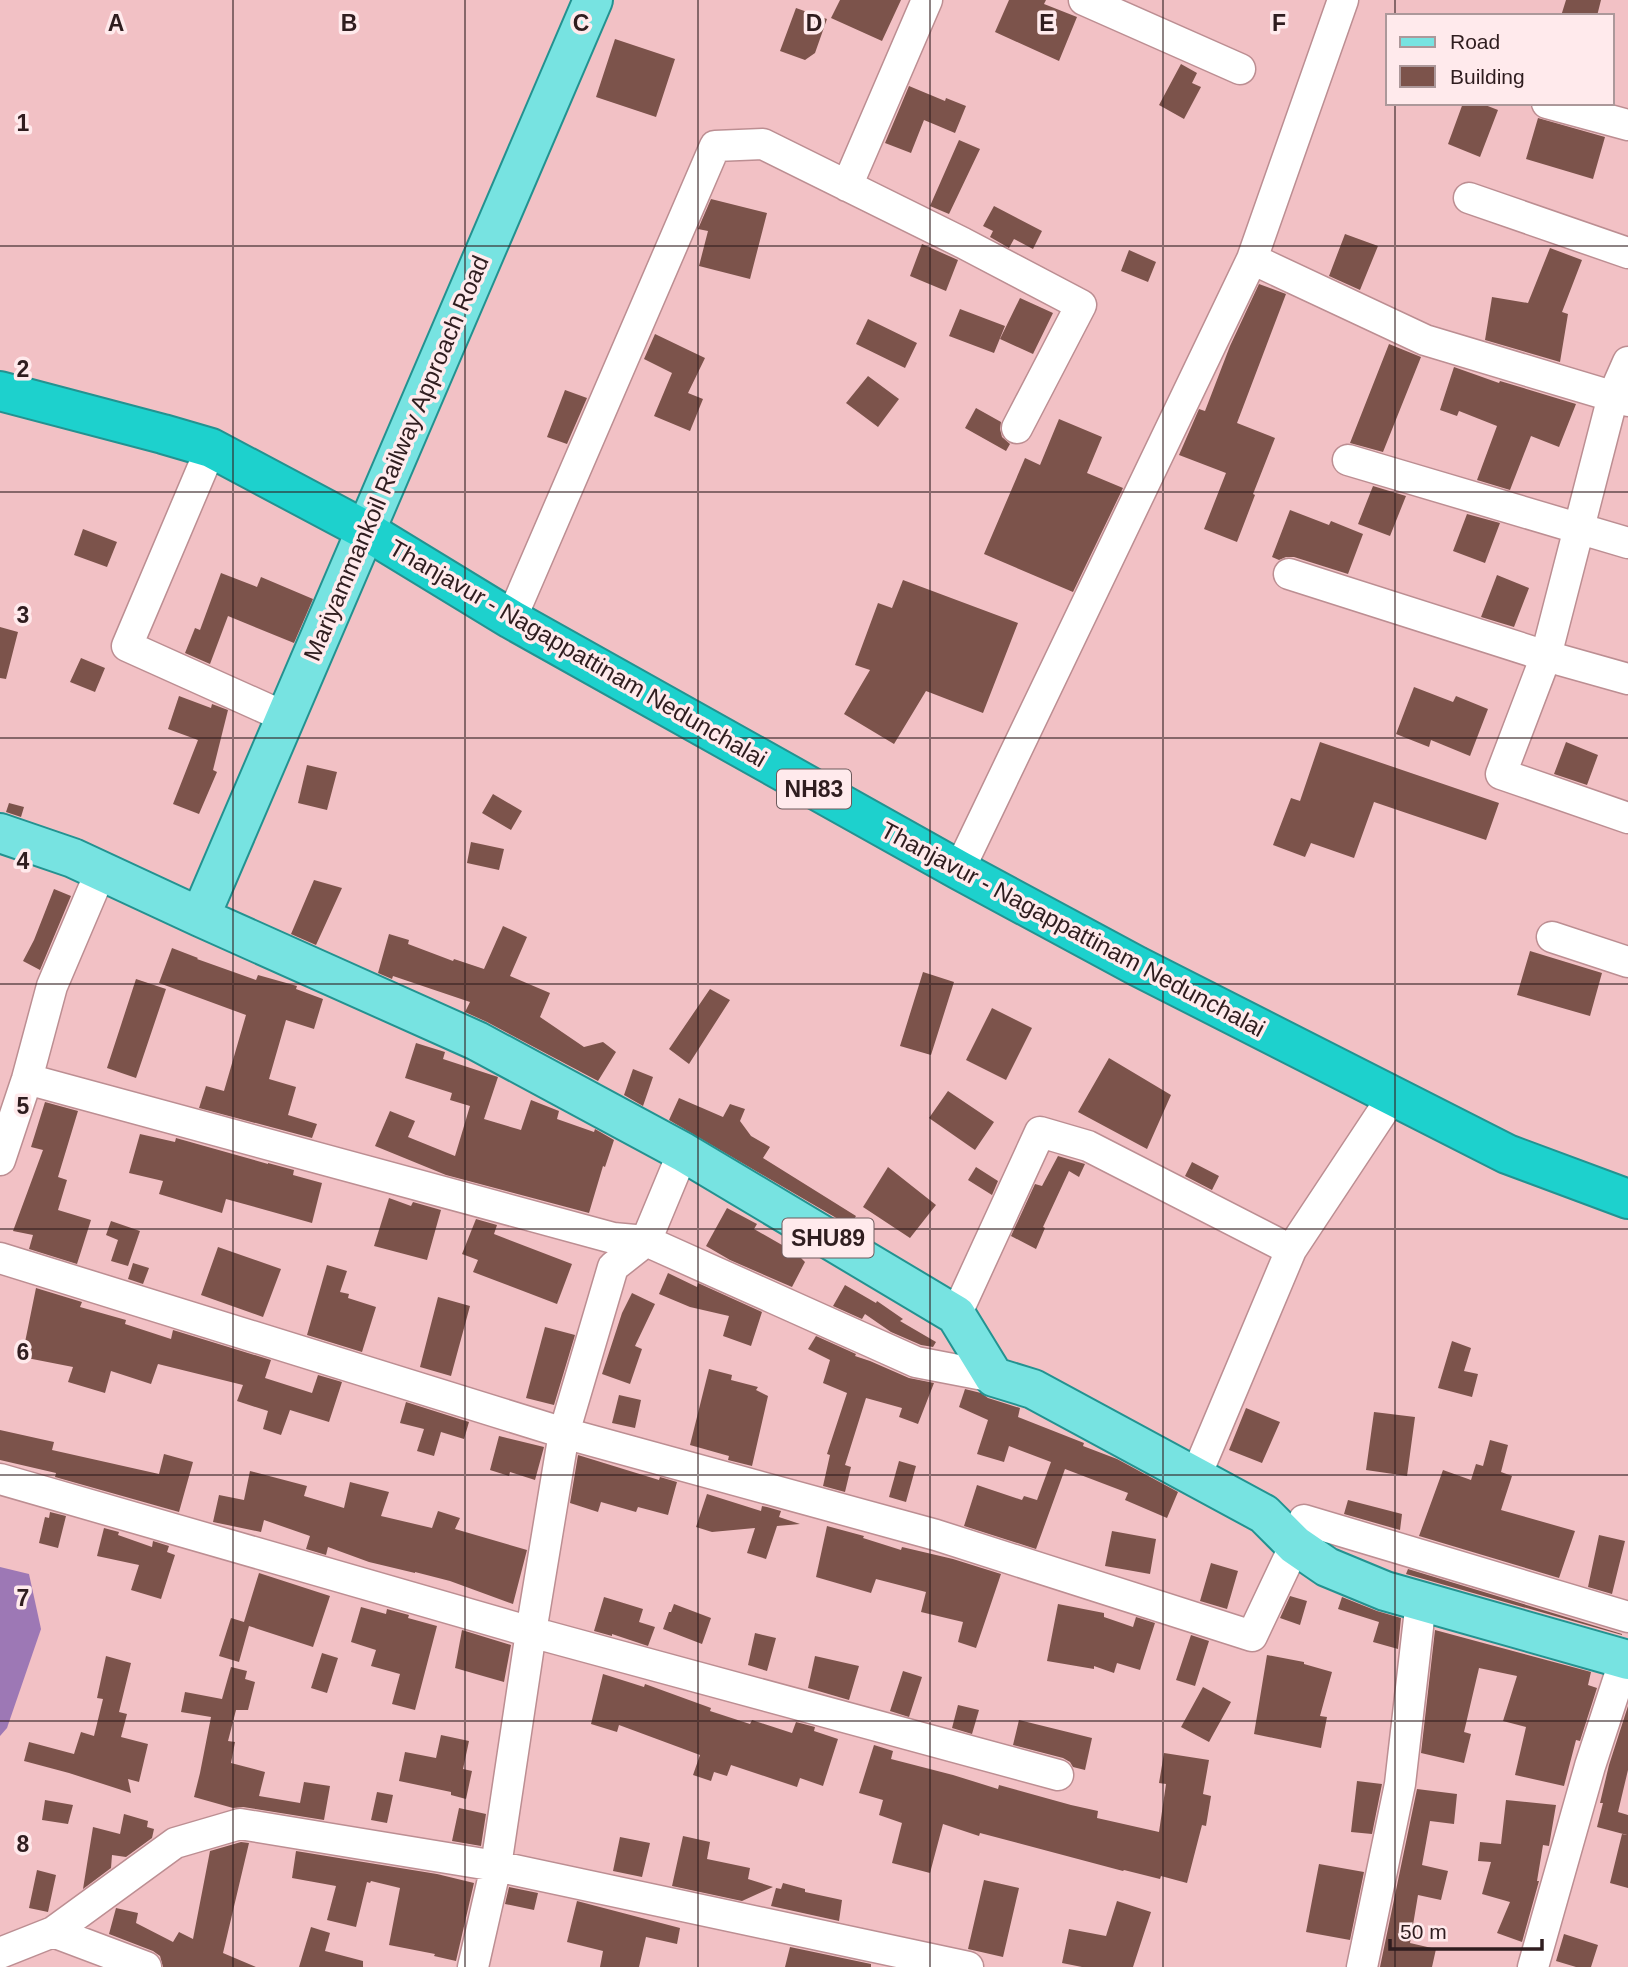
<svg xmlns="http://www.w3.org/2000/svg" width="1628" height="1967" font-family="Helvetica,sans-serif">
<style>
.water{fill:#9d78b5}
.building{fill:#7c534b}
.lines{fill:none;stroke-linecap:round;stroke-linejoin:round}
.minor-casing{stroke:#bc8e92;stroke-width:33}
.major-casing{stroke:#239290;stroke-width:42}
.highway-casing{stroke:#239290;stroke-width:42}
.minor{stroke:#fff;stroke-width:30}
.major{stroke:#77e3e1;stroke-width:38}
.highway{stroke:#1dd1cd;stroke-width:38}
.grid{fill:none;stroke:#2f1d1f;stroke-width:2;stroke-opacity:0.55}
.labels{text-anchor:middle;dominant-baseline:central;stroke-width:7;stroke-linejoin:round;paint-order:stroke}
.shield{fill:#ffeaec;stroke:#6d5a5c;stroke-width:2}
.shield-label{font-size:23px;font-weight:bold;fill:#2f1d1f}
.street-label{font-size:24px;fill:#2f1d1f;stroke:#ffeaec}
.grid-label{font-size:23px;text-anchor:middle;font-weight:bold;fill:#2f1d1f;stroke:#ffeaec;stroke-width:7;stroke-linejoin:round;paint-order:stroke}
</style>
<rect width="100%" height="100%" fill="#f2c1c5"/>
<path class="water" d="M0,1567l29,7 12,55 -34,99 -7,8z"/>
<path class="building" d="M840,0h61l-19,41 -51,-23z
M1009,0h37l-2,4 33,13 -18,44 -64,-29z
M1566,0h35l-4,16h-36z
M796,8l31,11 -12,34 -10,7 -25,-9z
M615,39l60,20 -19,58 -60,-20z
M1181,64l16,9 -5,10 9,4 -17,32 -25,-14z
M909,86l36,15 1,-3 20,8 -11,27 -31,-13 -13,33 -26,-10z
M1463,103h17l18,7 -18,47 -32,-13z
M1538,118l67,19 -12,42 -67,-20z
M959,140l21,9 -31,65 -19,-8z
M711,199l56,14 -17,66 -51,-13 9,-35 -10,-2z
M994,206l48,25 -9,18 -19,-10 -5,9 -19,-11 3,-6 -10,-5z
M1345,234l33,12 -18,44 -31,-14z
M922,244l36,16 -12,31 -36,-15z
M1550,248l32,12 -20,52 6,2 -8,48 -75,-22 7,-43 36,6z
M1129,250l27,12 -8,20 -27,-11z
M1259,284l27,10 -49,129 38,15 -22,56 2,1 -18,47 -33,-13 22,-56 -47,-18 20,-46 6,2 25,-65z
M1020,298l33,15 -20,41 -33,-15z
M960,309l45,17 -11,27 -45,-17z
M868,319l49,24 -12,25 -49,-24z
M655,334l50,24 -17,35 15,6 -13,32 -36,-15 18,-43 -28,-14z
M1389,344l32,13 -38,95 -33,-9z
M1454,367l45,16 1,-2 76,23 -17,43 -28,-11 -21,54 -33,-10 20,-54 -38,-15 -2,5 -17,-6z
M868,376l31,23 -21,28 -32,-24z
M565,390l22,8 -20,46 -20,-7z
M976,408l25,14 -1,7 2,8 8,7 -4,7 -41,-23z
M1059,419l43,18 -15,36 36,15 -50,104 -89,-38 41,-96 15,7z
M1373,486l33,10 -16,40 -32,-12z
M1290,510l39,15 2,-4 32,13 -15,40 -54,-17h-8l-7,3 -7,-3z
M1467,514l33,9 -15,40 -32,-12z
M83,529l34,13 -10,25 -33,-12z
M221,573l36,14 4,-10 52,22 -19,44 -66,-27 -18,48 -25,-11 10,-25 5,2z
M1497,575l32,13 -15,39 -33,-10z
M903,580l115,43 -35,90 -57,-22 -32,53 -50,-30 26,-44 -15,-5 23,-62 14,5z
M0,627l18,5 -12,47 -6,-1z
M81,658l24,10 -10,24 -25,-10z
M1414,687l39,15 3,-6 32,13 -18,47 -39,-16 -2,7 -33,-13z
M179,696l32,12 1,-4 16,6 -15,60 4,2 -18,42 -26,-10 25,-64 -30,-11z
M1320,742l179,61 -13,37 -112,-38 -20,56 -43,-15 -6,14 -32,-12 18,-47 9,3z
M1566,742l32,13 -11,30 -33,-11z
M307,765l30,7 -10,38 -29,-7z
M493,794l29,17 -11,19 -29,-17z
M9,803l15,4 -3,10 -15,-5z
M471,842l33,7 -5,21 -32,-7z
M314,880l28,8 -26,57 -25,-11z
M54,889l17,7 -31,74 -17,-9 11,-21z
M503,926l24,11 -17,39 40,17 -10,24 44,30 19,-5 13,10 -18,29 -111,-59 -22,-10 5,-10 -77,-26 -1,3 -14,-6 11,-39 20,6 -1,4 45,17 1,-2 30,10z
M172,948l26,10 -1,1 59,21 2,-5 39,11 -1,3 27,10 -9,30 -28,-9 -17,59 27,8 -8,28 29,9 -5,14 -113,-30 7,-22 18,5 22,-76 -87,-32z
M1530,951l72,22 -12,43 -73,-21z
M923,972l31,10 -23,73 -31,-9z
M136,979l30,10 -30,89 -29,-10z
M710,989l20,11 -41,64 -20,-15z
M992,1008l40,20 -26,52 -40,-20z
M416,1043l29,9 -2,7 55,18 -14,42 37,11 10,-30 28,11 -2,8 37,13 1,-3 19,11 -9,27 -2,-1 -14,47 -143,-38 -71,-29 15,-35 25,10 -7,16 47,19 15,-50 -20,-6 2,-7 -47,-15z
M1109,1058l62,37 -24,54 -69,-37z
M633,1069l20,8 -10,29 -19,-11z
M948,1091l46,31 -19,28 -46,-32z
M679,1098l44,19 7,-13 15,5 -5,12 11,15 19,11 -7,11 93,58 -6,10 -181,-106z
M45,1102l33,9 -20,66 9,3 -9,30 33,10 -14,44 -48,-15 4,-14 -20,-4 30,-81 -12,-3z
M140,1134l35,8 1,-4 92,26v-1l26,7 -1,5 29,8 -10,40 -86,-24 -4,14 -63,-19 4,-13 -34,-8z
M1058,1156l27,8 -6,13 -10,-6 -26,56 2,1 -9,21 -25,-13 24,-52 7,2z
M1192,1162l27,14 -7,14 -27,-14z
M888,1167l48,38 -26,33 -47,-31z
M976,1167l22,14 -6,14 -24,-15z
M389,1198l22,8 2,-4 28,8 -14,50 -53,-14z
M727,1208l30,16 -3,5 42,24 9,9 -13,25 -62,-27 -24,-14z
M476,1219l21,6 -3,9 78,30 -15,40 -84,-32 5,-12 -16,-6z
M111,1221l29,10 -12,35 -17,-5 7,-21 -12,-5z
M218,1247l63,22 -18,48 -62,-22z
M133,1263l16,5 -6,16 -15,-5z
M327,1265l20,6 -7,21 9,2 -1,4 28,9 -14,45 -55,-17z
M668,1273l29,14 1,-4 64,29 -11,34 -28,-10 6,-20 -39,-9 -31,-13z
M845,1285l31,18 1,-2 26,18 -3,2 36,21 -3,5 -12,-2 -30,-13 -26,-18 -3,5 -29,-13z
M36,1288l46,14 -2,5 46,13 -1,4 46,15 2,-9 98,30 -6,18 47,15 6,-18 24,7 -13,40 -39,-12 -9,25 -18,-6 5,-18 -31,-10 6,-16 -85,-21 -7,20 -40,-13 -6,22 -37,-11 5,-15 -51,-10z
M632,1293l23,11 -20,42 7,3 -12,35 -28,-10 20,-61z
M438,1297l32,9 -19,70 -31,-9z
M545,1327l30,8 -21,70 -28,-7z
M816,1336l40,18 -1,2 15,5 39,17 25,5 -16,41 -19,-7 3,-9 -36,-10 -21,67 6,2 -6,25 -22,-6 7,-31 -3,-1 20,-61 -24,-10 7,-23 -22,-11z
M1452,1341l19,7 -7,23 14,3 -6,23 -34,-9z
M709,1369l23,6 -1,5 27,7 -2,3 12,6 -16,70 -24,-6 1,-4 -39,-11z
M965,1389l16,4 7,5 32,10 -2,9 66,26 -1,3 34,13 61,33 -11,26 -42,-18 3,-7 -63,-24 -29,80 -72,-23 13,-41 45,15 2,-4 13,4 14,-38 -42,-16 -5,16 -27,-8 11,-34 -29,-13z
M619,1395l22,5 -6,28 -23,-5z
M406,1402l63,20 -5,17 -23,-7 -7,24 -17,-5 7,-22 -24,-6z
M1246,1408l34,14 -18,41 -33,-13z
M1374,1412l41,5 -8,59 -41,-6z
M0,1430l54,12 -2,8 107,24 5,-20 29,8 -14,50 -124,-35 1,-4 -56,-13z
M499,1436l45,11 -9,33 -25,-8 -1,4 -19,-6z
M1490,1440l18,5 -7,27 11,4 -11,34 74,21 -16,47 -140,-42 24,-66 28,10 5,-16 7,2z
M578,1455l81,25 1,-3 17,5 -9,33 -30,-8 -2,5 -35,-10 -3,10 -28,-9z
M899,1461l17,5 -10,36 -17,-5z
M250,1471l57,15 -3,10 40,12 6,-26 39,10 -8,24 51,12 6,-17 22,7 -5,11 72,21 -14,54 -63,-23 -35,-9v1l-46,-11 -41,-15 -2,8 -20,-6 4,-13 -46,-16 -3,12 -48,-10 6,-27 25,5z
M707,1494l54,17 1,-5 5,1 14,4 -2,6 21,7 -23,2 -11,33 -19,-6 8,-25 -43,4 -16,-5z
M1348,1500l54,14 -2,16 -56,-16z
M50,1512l16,4 -8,32 -19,-5 6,-26 4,1z
M827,1526l37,10 -1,2 38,12 1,-3 51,12 48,15 -25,74 -18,-6 5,-20 -42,-10 5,-20 -50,-13 -5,14 -55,-16z
M104,1528l15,4 -1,3 34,12 1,-6 16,5 -2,6 8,3 -14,44 -30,-9 8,-25 -42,-9z
M1112,1531l44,8 -6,35 -45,-8z
M1599,1535l26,6 -13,53 -24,-7z
M1211,1563l27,8 -11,38 -27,-8z
M1408,1569l214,65v1l-216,-61z
M259,1573l71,23 -17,51 -64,-21 -10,36 -20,-6 12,-38 13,4z
M1290,1596l17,5 -7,24 -20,-7z
M604,1597l39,12 -4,13 16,5 -7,19 -36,-12v2l-18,-5z
M1342,1597l35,14 24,7 -3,31 -25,-7 6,-20 -41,-13z
M674,1604l37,14 -9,26 -39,-15 6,-17h2z
M1058,1604l46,9v4l29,10 3,-10 19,6 -15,47 -23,-7 -3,10 -20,-7v3l-47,-8z
M361,1607l25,7 1,-5 22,6 -1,3 29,8 -22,84 -23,-6 8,-30 -29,-8 5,-16 -25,-8z
M462,1630l49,15 -7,37 -49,-14z
M1435,1630l156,42 -3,13 9,3 -17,53 -4,-1 -12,46 -49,-11 11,-48 -23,-6 14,-45 -38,-8 -15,64 7,2 -7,29 -43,-10z
M755,1633l21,5 -9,33 -19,-6z
M1191,1635l18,6 -14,45 -19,-6z
M322,1653l16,5 -11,35 -16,-5z
M1267,1655l37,7v2l28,8 -12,44 7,1 -6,31 -67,-14z
M106,1656l25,7 -12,49 8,2 -6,23 27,7 -9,38 -11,-3 3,14 -62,-20 -45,-12 5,-19 45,12 7,-22 13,4 9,-37 -6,-1z
M815,1656l44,10 -10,34 -41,-12z
M231,1667l16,4 -2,8 10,3 -7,28h-12l-8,31 7,1 -4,21 34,9 -6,24 41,7 4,-21 26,4 -6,34 -81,-13 -10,1 -39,-11 6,-24 11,-56 -30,-5 4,-20 37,7z
M903,1671l19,6 -13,40 -19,-6z
M603,1674l41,13 1,-3 66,24 -1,3 40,13 2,-4 40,13 4,-11 19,5 -1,4 24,8 -15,47 -23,-8 -3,9 -66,-22 -4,11 -13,-4 -3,9 -18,-6 7,-20 -81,-30 -2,7 -26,-8z
M1203,1687l28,15 -22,40 -28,-15z
M958,1705l21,5 -7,24 -20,-6z
M1628,1706v64l-10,42 10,3v73l-18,-5 12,-49 5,1 -30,-8 6,-24h-3l9,-38z
M1019,1720l73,18 -7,32 -12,-3 -3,-5 -7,-4 -50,-13z
M441,1735l28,6 -6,28 9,2 -6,28 -15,-4v-3l-52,-11 6,-29 31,6z
M874,1745l19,6 -2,8 62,16 45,14 1,-4 72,20 27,6 -1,7 62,14 7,-48 -7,-1 5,-30 45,7 -6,34 8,2 -5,30 -4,-1 -15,58 -26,-7 -1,3 -36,-9 -1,1 -143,-38 -1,3 -36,-12 -13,49 -38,-10 10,-40 -23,-8 4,-15 -24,-7z
M1357,1781l25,3 -10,50 -21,-2z
M1417,1789l40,5 -3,30 -24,-3 -8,44 26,6 -7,29 -23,-5 -8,48 26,6 -4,18h-52z
M377,1792l16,3 -6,28 -16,-3z
M45,1800l28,5 -5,19 -26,-4z
M1506,1800l50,5 -7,41 -6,-1 -6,36h2l-17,61 -25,-9 13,-31 -28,-8 9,-32 -13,-1 2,-19 21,2z
M459,1808l27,6 -5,32 -29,-5z
M124,1814l24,7 -1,6 7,2 -2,9 -26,19 -14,-2 -1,13 -28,21 10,-62 27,7z
M683,1836l27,6 -3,17 43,9 -2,11 25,8 -31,14 -70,-15z
M620,1837l30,6 -8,34 -29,-6z
M241,1842l8,1 -26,110 33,14h-93l-3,-11 -7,-5 -44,-17 7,-26 22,5 -2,10 37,19 6,-10 14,7 17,-88z
M296,1851l141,23 37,9 -18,78 -22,-5 1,-2 -46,-9 11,-57 -29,-7 -1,2 -3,-1 -11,45 -29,-7 9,-34 -44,-8z
M1319,1864l45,8 -14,68 -44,-8z
M37,1870l19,5 -8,37 -19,-4z
M984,1880l35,8 -16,69 -35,-8z
M783,1883l22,6v3l37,8 -3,21 -68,-15 5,-18 5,1z
M509,1887l29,6 -4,17 -29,-6z
M577,1901l103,27 -3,16 -31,-7 -7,30h-39l3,-16 -36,-9z
M1117,1901l34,11 -18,55h-51l-20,-4 7,-34 37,7z
M311,1927l19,6 -5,18 38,10v6h-64z
M1564,1934l34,11 -7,22h-15l-20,-6z
M790,1947l81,17v3h-86z"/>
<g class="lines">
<g class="minor-casing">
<path id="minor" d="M1084,0l156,69
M1547,103l81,22
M847,186l80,-186
M1469,198l159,55
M1252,259l91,-259
M1628,362l-15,34 -67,260 -45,118 127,44
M211,448l-84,198 158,71
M1348,460l280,83
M1289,574l257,82 82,23
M511,619l204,-473 48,-2 200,99 118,62 -64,123
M959,870l293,-611 173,81 203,61
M1552,937l76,25
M27,1079l586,159 33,3 270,121 78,15
M0,1160l27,-81 25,-93 49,-115
M0,1258l564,175 372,102 316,101 43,-91 9,-25 324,97
M956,1315l84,-183 48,14 203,104
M1195,1478l96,-228 102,-154
M0,1479l531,153 527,143
M53,1932l93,35
M0,1953l53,-21 122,-89 65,-19 256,42 472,101
M473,1967l23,-101 35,-234 33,-199 49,-166 33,-26 37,-89
M1362,1967l38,-183 21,-183
M1533,1967l57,-201 35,-107"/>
</g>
<g class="major-casing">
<path id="major" d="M0,833l73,25 127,59 277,124 206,111 273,163 38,62 39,12 231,125 31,31 32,22 58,24 243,69
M200,917l393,-917"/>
</g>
<g class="highway-casing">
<path id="highway" d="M0,391l163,43 48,14 154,82 146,89 448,251 178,96 370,188 121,45"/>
</g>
<use href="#minor" class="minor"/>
<use href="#major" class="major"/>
<use href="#highway" class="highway"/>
</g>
<path class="grid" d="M233,0v1967M465,0v1967M698,0v1967M930,0v1967M1163,0v1967M1395,0v16M1395,103v1864M0,246h1628M0,492h1628M0,738h1628M0,984h1628M0,1229h1628M0,1475h1628M0,1721h1628"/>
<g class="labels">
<g class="shield">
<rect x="777" y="769.5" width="74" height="39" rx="5"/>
<rect x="782.5" y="1218.5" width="91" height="39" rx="5"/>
</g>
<g class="shield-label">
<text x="814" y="789">NH83</text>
<text x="828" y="1238">SHU89</text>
</g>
<g class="street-label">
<text transform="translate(396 458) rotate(-67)">Mariyammankoil Railway Approach Road</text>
<text transform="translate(578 653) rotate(30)">Thanjavur - Nagappattinam Nedunchalai</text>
<text transform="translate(1073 929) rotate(28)">Thanjavur - Nagappattinam Nedunchalai</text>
</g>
</g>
<g class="grid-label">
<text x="116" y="31">A</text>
<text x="349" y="31">B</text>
<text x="581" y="31">C</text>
<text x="814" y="31">D</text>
<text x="1047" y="31">E</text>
<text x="1279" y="31">F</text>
<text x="23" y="131">1</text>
<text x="23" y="377">2</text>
<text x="23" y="623">3</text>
<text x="23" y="869">4</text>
<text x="23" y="1114">5</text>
<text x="23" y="1360">6</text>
<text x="23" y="1606">7</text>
<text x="23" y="1852">8</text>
</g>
<rect x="1386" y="14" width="228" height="91" fill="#ffeaec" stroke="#ac989a" stroke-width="2"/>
<rect x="1400" y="37" width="35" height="10" fill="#77e3e1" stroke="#ac989a" stroke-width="2"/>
<text x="1450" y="49" font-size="21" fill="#2f1d1f">Road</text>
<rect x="1400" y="66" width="35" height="21" fill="#7c534b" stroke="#ac989a" stroke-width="2"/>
<text x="1450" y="84" font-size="21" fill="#2f1d1f">Building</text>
<path d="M1390 1939v10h152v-10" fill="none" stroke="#2f1d1f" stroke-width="3.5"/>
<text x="1400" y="1939" font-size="21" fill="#2f1d1f" stroke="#ffeaec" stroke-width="5" paint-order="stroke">50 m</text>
</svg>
